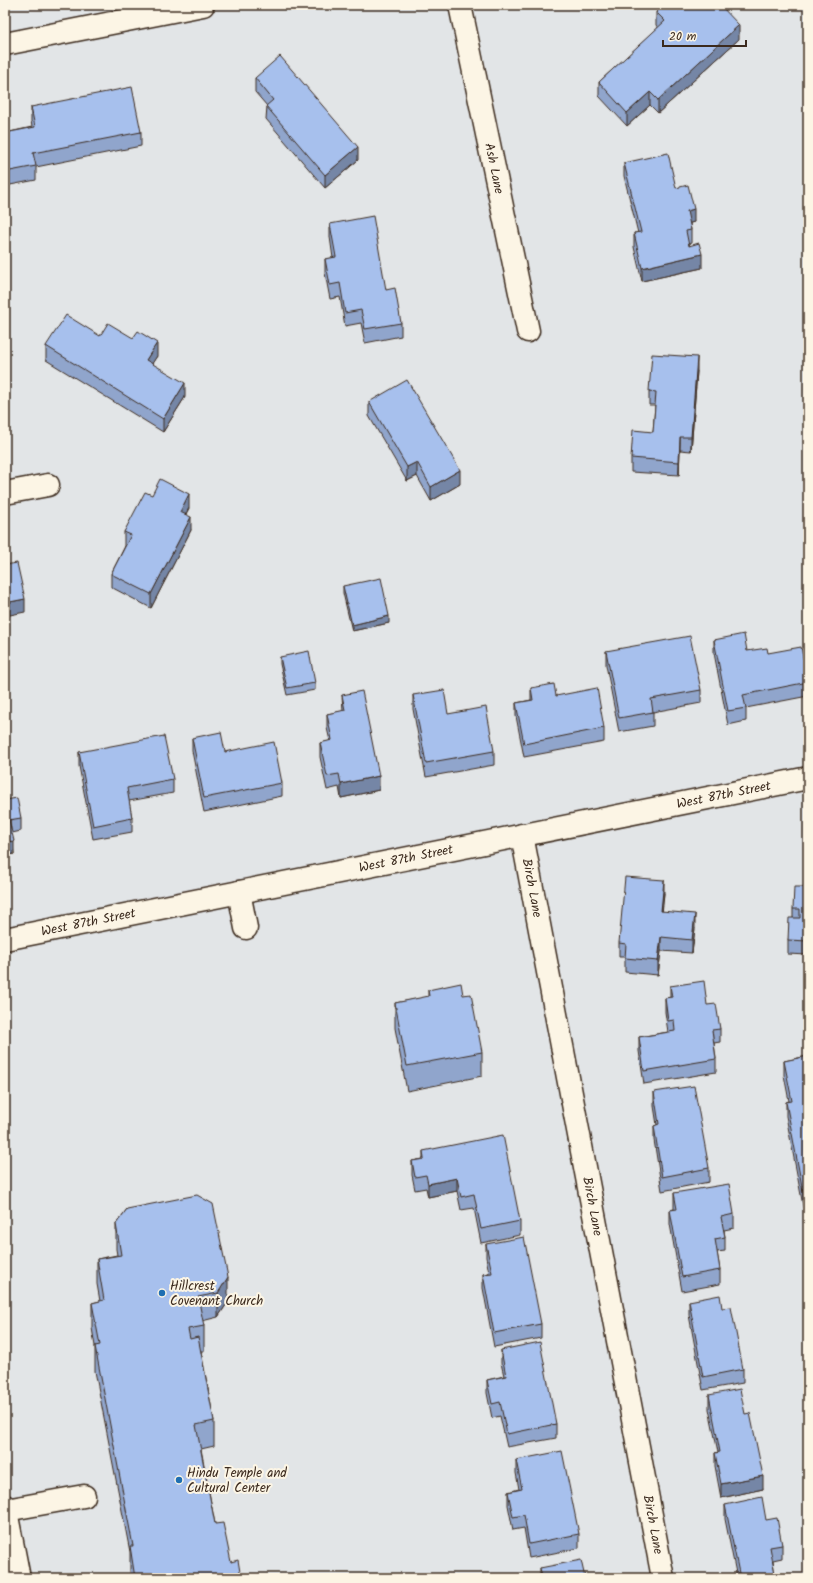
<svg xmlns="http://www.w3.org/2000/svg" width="813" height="1583" font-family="Kalam,sans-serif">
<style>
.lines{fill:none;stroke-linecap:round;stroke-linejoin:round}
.minor-casing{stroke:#3b2a1e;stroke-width:25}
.major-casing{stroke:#3b2a1e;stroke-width:25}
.minor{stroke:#fcf5e5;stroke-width:22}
.major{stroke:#fcf5e5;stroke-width:22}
.wall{fill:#90a5cc;stroke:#3b2a1e}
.shaded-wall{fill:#7586a6;stroke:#3b2a1e}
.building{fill:#a7c0ed;stroke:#3b2a1e}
.poi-dot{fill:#1f6fb2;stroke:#fcf5e5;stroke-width:1.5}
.labels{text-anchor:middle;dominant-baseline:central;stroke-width:4;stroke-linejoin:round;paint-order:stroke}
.street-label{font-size:13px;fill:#3b2a1e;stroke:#fcf5e5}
.poi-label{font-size:13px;fill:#3b2a1e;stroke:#fcf5e5;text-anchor:start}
</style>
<rect width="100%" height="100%" fill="#e2e5e7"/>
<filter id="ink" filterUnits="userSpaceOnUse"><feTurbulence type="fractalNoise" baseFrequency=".025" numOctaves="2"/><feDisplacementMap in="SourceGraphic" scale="8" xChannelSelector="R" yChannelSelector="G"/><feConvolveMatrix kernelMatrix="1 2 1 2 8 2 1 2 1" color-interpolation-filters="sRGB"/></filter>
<g filter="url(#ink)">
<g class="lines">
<g class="minor-casing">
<g id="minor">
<path id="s1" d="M460,5l68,326"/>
<path d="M5,44l198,-39"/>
<path d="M5,493l43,-8"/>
<path id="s2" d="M522,835l141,743"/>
<path d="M239,892l7,36"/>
<path id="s3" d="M5,939l803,-161"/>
<path d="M6,1510l78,-14"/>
</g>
</g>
<g class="major-casing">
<path id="major" d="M5,1506l14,72"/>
</g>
<use href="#minor" class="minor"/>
<use href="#major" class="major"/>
</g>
<path class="wall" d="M656,12l83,27 -81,74 -8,-8 -23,21 -28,-30v-14l59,-54 -2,-3z
M255,78l103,82 -33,28 -59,-69 1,-13 -12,-14z
M31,107l110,25v14l-105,21v13l-31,6v-53l27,-6 -1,-6z
M624,163l52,25 18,34 -4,1 1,7v13l-2,1 13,24 -60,13 -8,-34v-14h4l-14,-57z
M330,224l56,66 15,33v13l-36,7 -4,-20 -16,3 -5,-29 -10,2 -5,-26v-14l8,-1 -3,-21z
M100,336l57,20 -5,7 33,34 -22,35 -117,-72v-14z
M697,371l-6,80 -11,-1 -1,25 -48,-3v-14l22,-26 2,-27h-6v-14z
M369,402l91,82 -29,17 -14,-25 -10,5 -38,-65z
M152,495l37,13 -3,6 5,16 -40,78 -40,-21v-13l14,-28h-1v-14z
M343,586l46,37 -37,8 -9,-38z
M714,640l33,11 21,2 40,29v14l-62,12v13l-18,4 -14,-72z
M606,651l95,39v13l-48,9v14l-34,6 -13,-67z
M280,657l35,26v7l-28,5 -7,-31z
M531,688l25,8 48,32v14l-80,15 -8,-41v-13l15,-3z
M342,695l37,95 -38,8 -2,-11 -12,3 -7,-33v-14l10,-2 -3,-13v-14l16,-3z
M413,695l35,19 46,37v14l-68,12 -13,-68z
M192,738l33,14 57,31v13l-78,16 -12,-61z
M79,752l94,27v14l-44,8 3,17v14l-39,7 -14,-73z
M5,797l1,3 15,18v13l-9,2 2,21 -9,2z
M808,887v68l-20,-1v-14l5,-22v-9z
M664,893l-2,18 33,17 -3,25 -31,-2 -3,24 -33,-3v-15h-6v-14z
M670,986l37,19 13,24v13l-6,1 2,16v13l-72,12 -5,-33v-14l29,-5 -3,-20v-14h5z
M428,990l54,62v24l-75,15 -12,-63v-25l33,-6z
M808,1056v154l-4,1 -18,-95v-14l3,-1 -5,-26v-14z
M654,1092l55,76v14l-47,9 -8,-51v-14l3,-1 -3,-19z
M423,1151l97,70v14l-39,8 -7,-35 -13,2 -4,-19 -29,6 -2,-9 -11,2 -3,-15v-14l11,-2z
M674,1193l60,21v14l-10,2 1,7v14l-8,1 3,18v14l-38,7 -12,-67v-14l4,-1z
M127,1209l101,93 -10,15 -16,4 2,5v25h-3l13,70v25l-13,3 14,75 16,38 10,16h-110l-1,-7v-19l-35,-181v-25l-3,-18v-25l8,-2 -3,-17v-25l20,-4 -1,-6v-25z
M486,1244l55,80v14l-47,9 -11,-59v-14l6,-1 -3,-16z
M689,1301l33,7 21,61v14l-40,7 -14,-75z
M501,1350l55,74v14l-49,9 -7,-31 -8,2 -5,-25v-13l17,-4 -3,-13z
M709,1395l36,19 18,75 -42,9 -6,-32v-13l3,-1 -9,-43z
M516,1460l63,74v14l-50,10 -5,-30 -11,2 -5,-25v-13l11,-3 -3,-16z
M725,1505l41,15 16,25v13l-9,2 2,18h-38l-12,-59z
M540,1568l45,10h-45z"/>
<path class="shaded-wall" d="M739,25v14l-81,74v-13z
M650,92v13l-23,21v-13z
M358,147v13l-33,28v-13z
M694,209v13l-7,2v-13z
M702,254v14l-60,13v-13z
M157,343v13l-11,17v-13z
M697,357v14l-6,80v-14z
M185,383v14l-22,35v-13z
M680,437v13l-1,25v-13z
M417,462v14l-10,5v-14z
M460,470v14l-29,17v-14z
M189,494v14l-9,17v-13z
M191,517v13l-40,78v-14z
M25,599v13l-20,4v-13z
M389,616v7l-37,8v-6z
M379,776v14l-38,8v-14z
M14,841v13l-9,2v-14z
M664,880v13l-3,32v-14z
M695,914v14l-3,25v-13z
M661,937v14l-3,24v-14z
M457,1178v13l-29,6v-13z
M228,1277v25l-10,15v-24z
M763,1476v13l-42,9v-14z
M775,1574v4h-20z"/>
<path class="building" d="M664,5h56l19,20 -81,75 -8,-8 -23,21 -28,-31 66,-61 -9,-9z
M280,56l78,91 -33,28 -59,-69 7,-6 -18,-22z
M132,87l9,45 -108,21 3,13 -31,6v-39l30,-6 -4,-20z
M668,153l8,35 12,-3 6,24 -7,2 4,19 -5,1 3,15 10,-3 3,11 -60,14 -8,-35 7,-1 -17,-69z
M373,216l13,74 9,-2 6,35 -36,6 -4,-19 -16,3 -5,-30 -10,2 -5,-26 11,-2 -6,-33z
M66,315l34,21 8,-13 25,15 5,-7 19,12 -11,17 39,23 -22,36 -117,-73z
M652,354l45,3 -6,80h-11l-1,25 -48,-4 2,-28 20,2 3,-40 -7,-1z
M407,380l53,90 -29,17 -14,-25 -10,5 -38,-65z
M160,479l29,15 -9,18 11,5 -40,77 -40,-20 20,-39 -7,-3 21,-40 7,3z
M17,563l8,36 -20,4v-38z
M381,578l8,38 -37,9 -9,-39z
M744,634l3,17 20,-3 1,5 33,-6 7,35 -65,13 3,13 -18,3 -14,-71z
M690,636l11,54 -50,9 2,13 -34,6 -13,-67z
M309,651l6,32 -28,5 -7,-31z
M554,684l2,12 41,-8 7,40 -80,16 -8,-41 17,-3 -2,-12z
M444,690l4,24 38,-7 8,44 -68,12 -13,-68z
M362,691l17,85 -38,8 -2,-10 -12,2 -7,-33 12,-3 -5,-26 18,-4 -3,-15z
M221,732l4,20 49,-10 8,41 -78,15 -12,-60z
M164,736l9,43 -46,9 5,30 -39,8 -14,-74z
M5,797l1,3 11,-2 4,20 -12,2 5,21 -9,1z
M625,877l39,3 -3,31 34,3 -3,26 -31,-3 -3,24 -33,-3 1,-14 -7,-1z
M794,887h14v54l-20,-1 1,-22h11v-9h-7z
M704,981l3,24 9,-1 4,25 -8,1 4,29 -72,12 -5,-34 36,-6 -1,-11 -6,1 -3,-23 7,-1 -2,-11z
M461,983l2,12 8,-1 11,58 -75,14 -12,-63 34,-7 -1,-6z
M808,1056v141h-4l-18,-95 6,-1 -8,-40z
M694,1086l15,82 -47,9 -8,-51 5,-2 -5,-32z
M503,1135l17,86 -39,8 -7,-35 -13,3 -4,-19 -29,6 -2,-9 -11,2 -3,-16 12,-2 -1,-8z
M729,1184l5,30 -13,3 4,20 -10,2 5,31 -38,7 -12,-67 7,-1 -3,-16z
M197,1195l16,9 15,73 -10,16 -20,4 6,29 -16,3 2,10 8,-2 16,84 -18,4 19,99 8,-1 8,39 7,-2 3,18h-106l-5,-32h3l-38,-200 5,-1 -8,-42 12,-3 -7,-41 24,-4 -5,-31 11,-15z
M524,1237l17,87 -47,9 -11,-59 9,-1 -6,-29z
M720,1295l2,13 9,-1 12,62 -40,8 -14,-76z
M540,1342l16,82 -49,10 -7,-32 -8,2 -5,-24 19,-4 -5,-26z
M740,1389l5,25 5,-1 13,63 -42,8 -6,-31 5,-1 -11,-57z
M562,1451l17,83 -50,10 -5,-29 -11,2 -5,-25 14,-3 -6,-29z
M762,1497l4,23 11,-2 5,27 -12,2 5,27 -20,4h-15l-15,-73z
M581,1560l4,18h-43l-2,-10z"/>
</g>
<g class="poi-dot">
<circle cx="162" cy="1293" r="4"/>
<circle cx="179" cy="1480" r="4"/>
</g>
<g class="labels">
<g class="street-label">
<text stroke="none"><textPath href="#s1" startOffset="167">Ash Lane</textPath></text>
<text stroke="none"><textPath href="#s3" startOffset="733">West 87th Street</textPath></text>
<text stroke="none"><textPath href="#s3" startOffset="409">West 87th Street</textPath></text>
<text stroke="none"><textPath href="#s2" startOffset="54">Birch Lane</textPath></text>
<text stroke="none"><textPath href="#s3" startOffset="85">West 87th Street</textPath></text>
<text stroke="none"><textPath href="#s2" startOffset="378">Birch Lane</textPath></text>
<text stroke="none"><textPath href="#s2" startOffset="702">Birch Lane</textPath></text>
</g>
<g class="poi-label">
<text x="170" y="1286">Hillcrest<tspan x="170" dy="15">Covenant Church</tspan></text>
<text x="187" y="1473">Hindu Temple and<tspan x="187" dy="15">Cultural Center</tspan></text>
</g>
</g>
<rect width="813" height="1583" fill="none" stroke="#fcf5e5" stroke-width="20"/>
<rect x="10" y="10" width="793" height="1563" fill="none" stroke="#3b2a1e" stroke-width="1.5" filter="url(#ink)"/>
<path d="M663 40v6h83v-6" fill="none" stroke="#3b2a1e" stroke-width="2"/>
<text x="669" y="40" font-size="12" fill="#3b2a1e" stroke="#fcf5e5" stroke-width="3" paint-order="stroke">20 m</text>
</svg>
